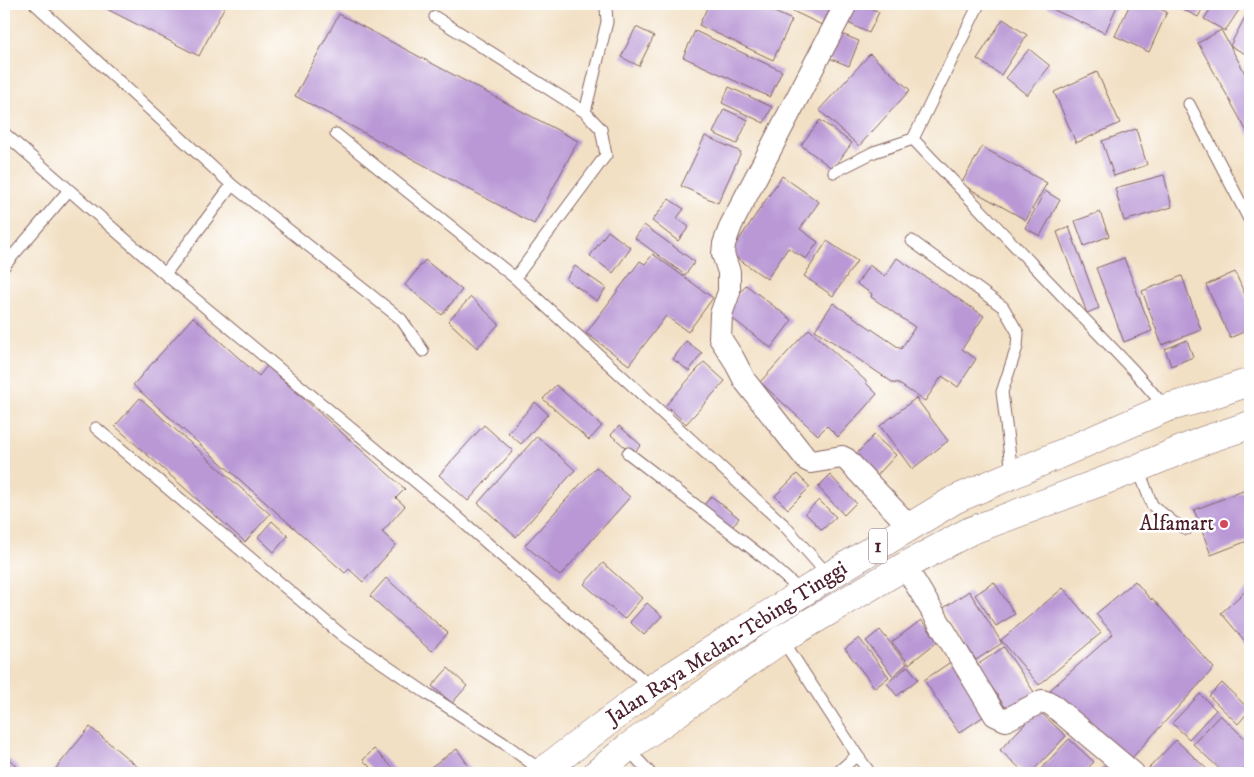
<svg xmlns="http://www.w3.org/2000/svg" width="1254" height="777" font-family="'IM FELL DW Pica',serif">
<style>
.building{fill:#b998d5}
.lines{fill:none;stroke-linecap:round;stroke-linejoin:round}
.lane-casing{stroke:#856361;stroke-width:13}
.street-casing{stroke:#856361;stroke-width:24}
.highway-casing{stroke:#856361;stroke-width:29}
.lane{stroke:#fff;stroke-width:11}
.street{stroke:#fff;stroke-width:22}
.highway{stroke:#fff;stroke-width:28}
.poi-dot{fill:#d1495b;stroke:#fff;stroke-width:2}
.labels{text-anchor:middle;dominant-baseline:central;stroke-width:5;stroke-linejoin:round;paint-order:stroke}
.shield{fill:#fff;stroke:#80626b;stroke-width:1}
.shield-label{font-size:20px;font-weight:bold;fill:#4a1f2b}
.poi-label{font-size:21px;fill:#4a1f2b;stroke:#fff;text-anchor:end}
.street-label{font-size:21px;fill:#4a1f2b;stroke:#fff}
</style>
<rect width="100%" height="100%" fill="#fff"/>
<filter id="ink" filterUnits="userSpaceOnUse"><feTurbulence type="fractalNoise" baseFrequency=".02" numOctaves="2"/><feDisplacementMap in="SourceGraphic" scale="10" xChannelSelector="R" yChannelSelector="G"/><feConvolveMatrix kernelMatrix="1 2 1 2 8 2 1 2 1" color-interpolation-filters="sRGB"/></filter>
<filter id="wash" filterUnits="userSpaceOnUse"><feTurbulence type="fractalNoise" baseFrequency=".0096" numOctaves="4" result="noise"/><feDisplacementMap in="SourceGraphic" scale="20" xChannelSelector="R" yChannelSelector="G"/><feGaussianBlur stdDeviation="1.12" result="paint"/><feColorMatrix in="noise" values="0 0 0 0 0 0 0 0 0 0 0 0 0 0 0 0 0 1.4 0 .05"/><feComposite in="paint" operator="in"/></filter>
<g filter="url(#wash)">
<rect width="100%" height="100%" fill="#f2e0c4"/>
<g id="blocks">
<path class="building" d="M97,4h129l-27,52z
M357,4h30l-3,7 -12,-6 -2,5z
M709,4h48l35,16 -19,40 -74,-35z
M778,4h46l7,3 -9,18z
M855,4h8l16,8 -10,21 -23,-11z
M1041,4h77l-13,29z
M1130,4h19l18,8 -18,40 -34,-16z
M1173,4h32l-7,13z
M1214,4h29l-18,27 -21,-12z
M1250,7v49l-20,-10z
M339,14l239,127 -44,83 -239,-128z
M1003,19l24,16 -26,40 -24,-16z
M636,27l18,9 -15,30 -18,-9z
M1221,30l29,52v55l-52,-94z
M695,31l87,40 -12,26 -87,-40z
M839,33l20,8 -10,25 -20,-8z
M1029,49l21,17 -23,29 -21,-17z
M870,54l40,36 -51,56 -40,-36z
M1097,72l23,51 -44,20 -22,-51z
M729,87l43,20 -8,16 -42,-20z
M724,109l24,11 -11,24 -24,-11z
M820,120l32,23 -19,26 -32,-24z
M1136,129l11,36 -33,11 -12,-35z
M705,136l36,16 -23,51 -37,-17z
M982,147l65,36 -21,37 -65,-36z
M1164,175l8,32 -48,14 -9,-33z
M782,176l37,26 -19,27 18,13 -12,17 -18,-11 -21,31 -37,-26z
M1045,191l15,9 -20,36 -15,-8z
M669,199l15,10 -7,9 12,9 -11,14 -26,-20z
M1100,212l9,24 -25,10 -9,-25z
M644,225l51,37 -10,13 -50,-37z
M1069,227l30,81 -12,5 -30,-81z
M608,231l23,17 -18,25 -23,-17z
M827,241l30,20 -24,35 -29,-20z
M653,254l60,44 -25,34 -22,-16 -37,49 -43,-32 54,-72 5,3z
M897,258l87,58 -22,33 14,10 -18,28 -16,-11 -17,25 -29,-19 -1,2 -80,-54 18,-27 68,46 14,-22 -44,-30 1,-3 -15,-10 12,-19 16,11z
M1124,258l28,73 -28,11 -28,-74z
M425,260l37,30 -20,25 -37,-30z
M575,266l31,22 -9,13 -31,-22z
M1235,272l15,34v23l-20,9 -24,-53z
M1182,276l19,54 -39,15 -20,-54z
M746,285l46,35 -21,28 -46,-35z
M471,297l28,27 -22,24 -29,-27z
M193,317l66,59 8,-10 138,123 -9,9 9,8 -23,26 14,13 -33,37 -14,-13 -4,4 -212,-188z
M809,329l58,53 -1,1 11,11 -39,43 -11,-11 -9,9 -58,-53z
M1187,340l6,17 -22,9 -6,-17z
M686,341l16,12 -13,18 -16,-12z
M704,362l21,19 -39,43 -20,-19z
M556,385l46,41 -13,14 -46,-41z
M140,398l130,116 -25,28 -130,-116z
M916,398l32,43 -36,28 -32,-43z
M535,402l13,12 -27,30 -13,-11z
M484,425l29,26 -45,50 -29,-26z
M619,426l22,19 -8,9 -22,-19z
M874,435l22,20 -24,26 -22,-20z
M537,436l38,34 -59,67 -38,-34z
M596,467l34,30 -70,79 -35,-31z
M797,474l13,13 -22,22 -13,-13z
M830,475l26,28 -12,12 -26,-28z
M1248,489l2,7v44l-39,15 -17,-45z
M711,496l28,22 -10,13 -28,-22z
M819,500l17,17 -14,13 -17,-17z
M272,521l16,15 -14,16 -16,-15z
M603,563l39,35 -18,21 -40,-35z
M386,578l62,55 -17,18 -61,-55z
M1135,581l16,19 1,-2 62,70 -84,92 -80,-70 63,-56 -17,-20z
M994,582l21,32 -19,12 -21,-31z
M1250,587v60l-29,-34z
M1063,588l38,45 -62,52 -38,-45z
M969,591l33,52 -26,17 -34,-51z
M647,603l15,13 -18,19 -14,-13z
M921,620l17,21 -29,23 -17,-22z
M880,630l27,34 -14,12 -27,-35z
M859,638l30,39 -14,11 -30,-39z
M1004,647l30,45 -27,18 -30,-45z
M955,659l35,53 -31,21 -35,-53z
M908,666l10,13 -21,17 -10,-13z
M448,668l19,18 -15,17 -20,-17z
M1222,683l28,27 -12,14 -29,-28z
M1200,694l16,16 -27,29 -17,-16z
M1038,710l28,26 -35,37h-6l-25,-23z
M1220,715l30,28v20l-10,10h-16l-31,-29z
M90,727l55,46h-93z
M1069,739l25,23 -11,11h-46z
M1176,740l35,33h-59l-4,-4z
M374,749l24,24h-22l-13,-13z
M457,749l16,23 -2,1h-49z
M4,755l15,13 -5,5h-10z
M1104,766l8,7h-15z"/>
</g>
</g>
<g filter="url(#ink)">
<use href="#blocks" fill-opacity="0" stroke="#856361" stroke-width="1"/>
<g class="lines">
<g class="lane-casing">
<path id="lane" d="M35,4l197,181 -67,89
M435,17l150,95 16,17 5,26 -91,123 268,246 46,52
M1189,104l61,117
M585,112l22,-90 -1,-15 -1,-3
M4,133l161,141 281,233 206,181
M336,134l179,144
M913,139l220,231 32,37
M834,172l40,-20 39,-13 66,-135
M232,185l169,134 22,32
M912,241l91,66 15,26 -1,14 -15,45 10,81
M4,266l65,-76
M96,428l247,208 86,59 76,49 37,27
M628,453l136,105 38,34
M1138,468l14,37 22,18 13,6
M782,639l75,116 -20,18
M627,748l23,25
M857,755l13,18"/>
</g>
<g class="street-casing">
<path id="street" d="M846,4l-115,221 -7,19 -1,10 6,18v20l-8,22 -1,24 13,20 12,23 62,79 4,2 31,-5 4,2 64,68
M905,566l90,149 11,5 36,-19 9,3 82,69"/>
</g>
<g class="highway-casing">
<path id="highway" d="M540,773l112,-85 177,-112 125,-76 212,-92 30,-8 54,-18
M597,773l30,-25 155,-109 123,-73 65,-35 168,-63 67,-28 45,-15"/>
</g>
<use href="#lane" class="lane"/>
<use href="#street" class="street"/>
<use href="#highway" class="highway"/>
</g>
</g>
<circle class="poi-dot" cx="1224" cy="524" r="5"/>
<g class="labels">
<rect class="shield" x="869" y="528.5" width="18" height="35" rx="4"/>
<g class="shield-label">
<text x="878" y="546">1</text>
</g>
<g class="poi-label">
<text x="1214" y="524">Alfamart</text>
</g>
<g class="street-label">
<text transform="translate(727 643) rotate(-33)">Jalan Raya Medan-Tebing Tinggi</text>
</g>
</g>
<rect width="1254" height="777" fill="none" stroke="#fff" stroke-width="20"/>
</svg>
